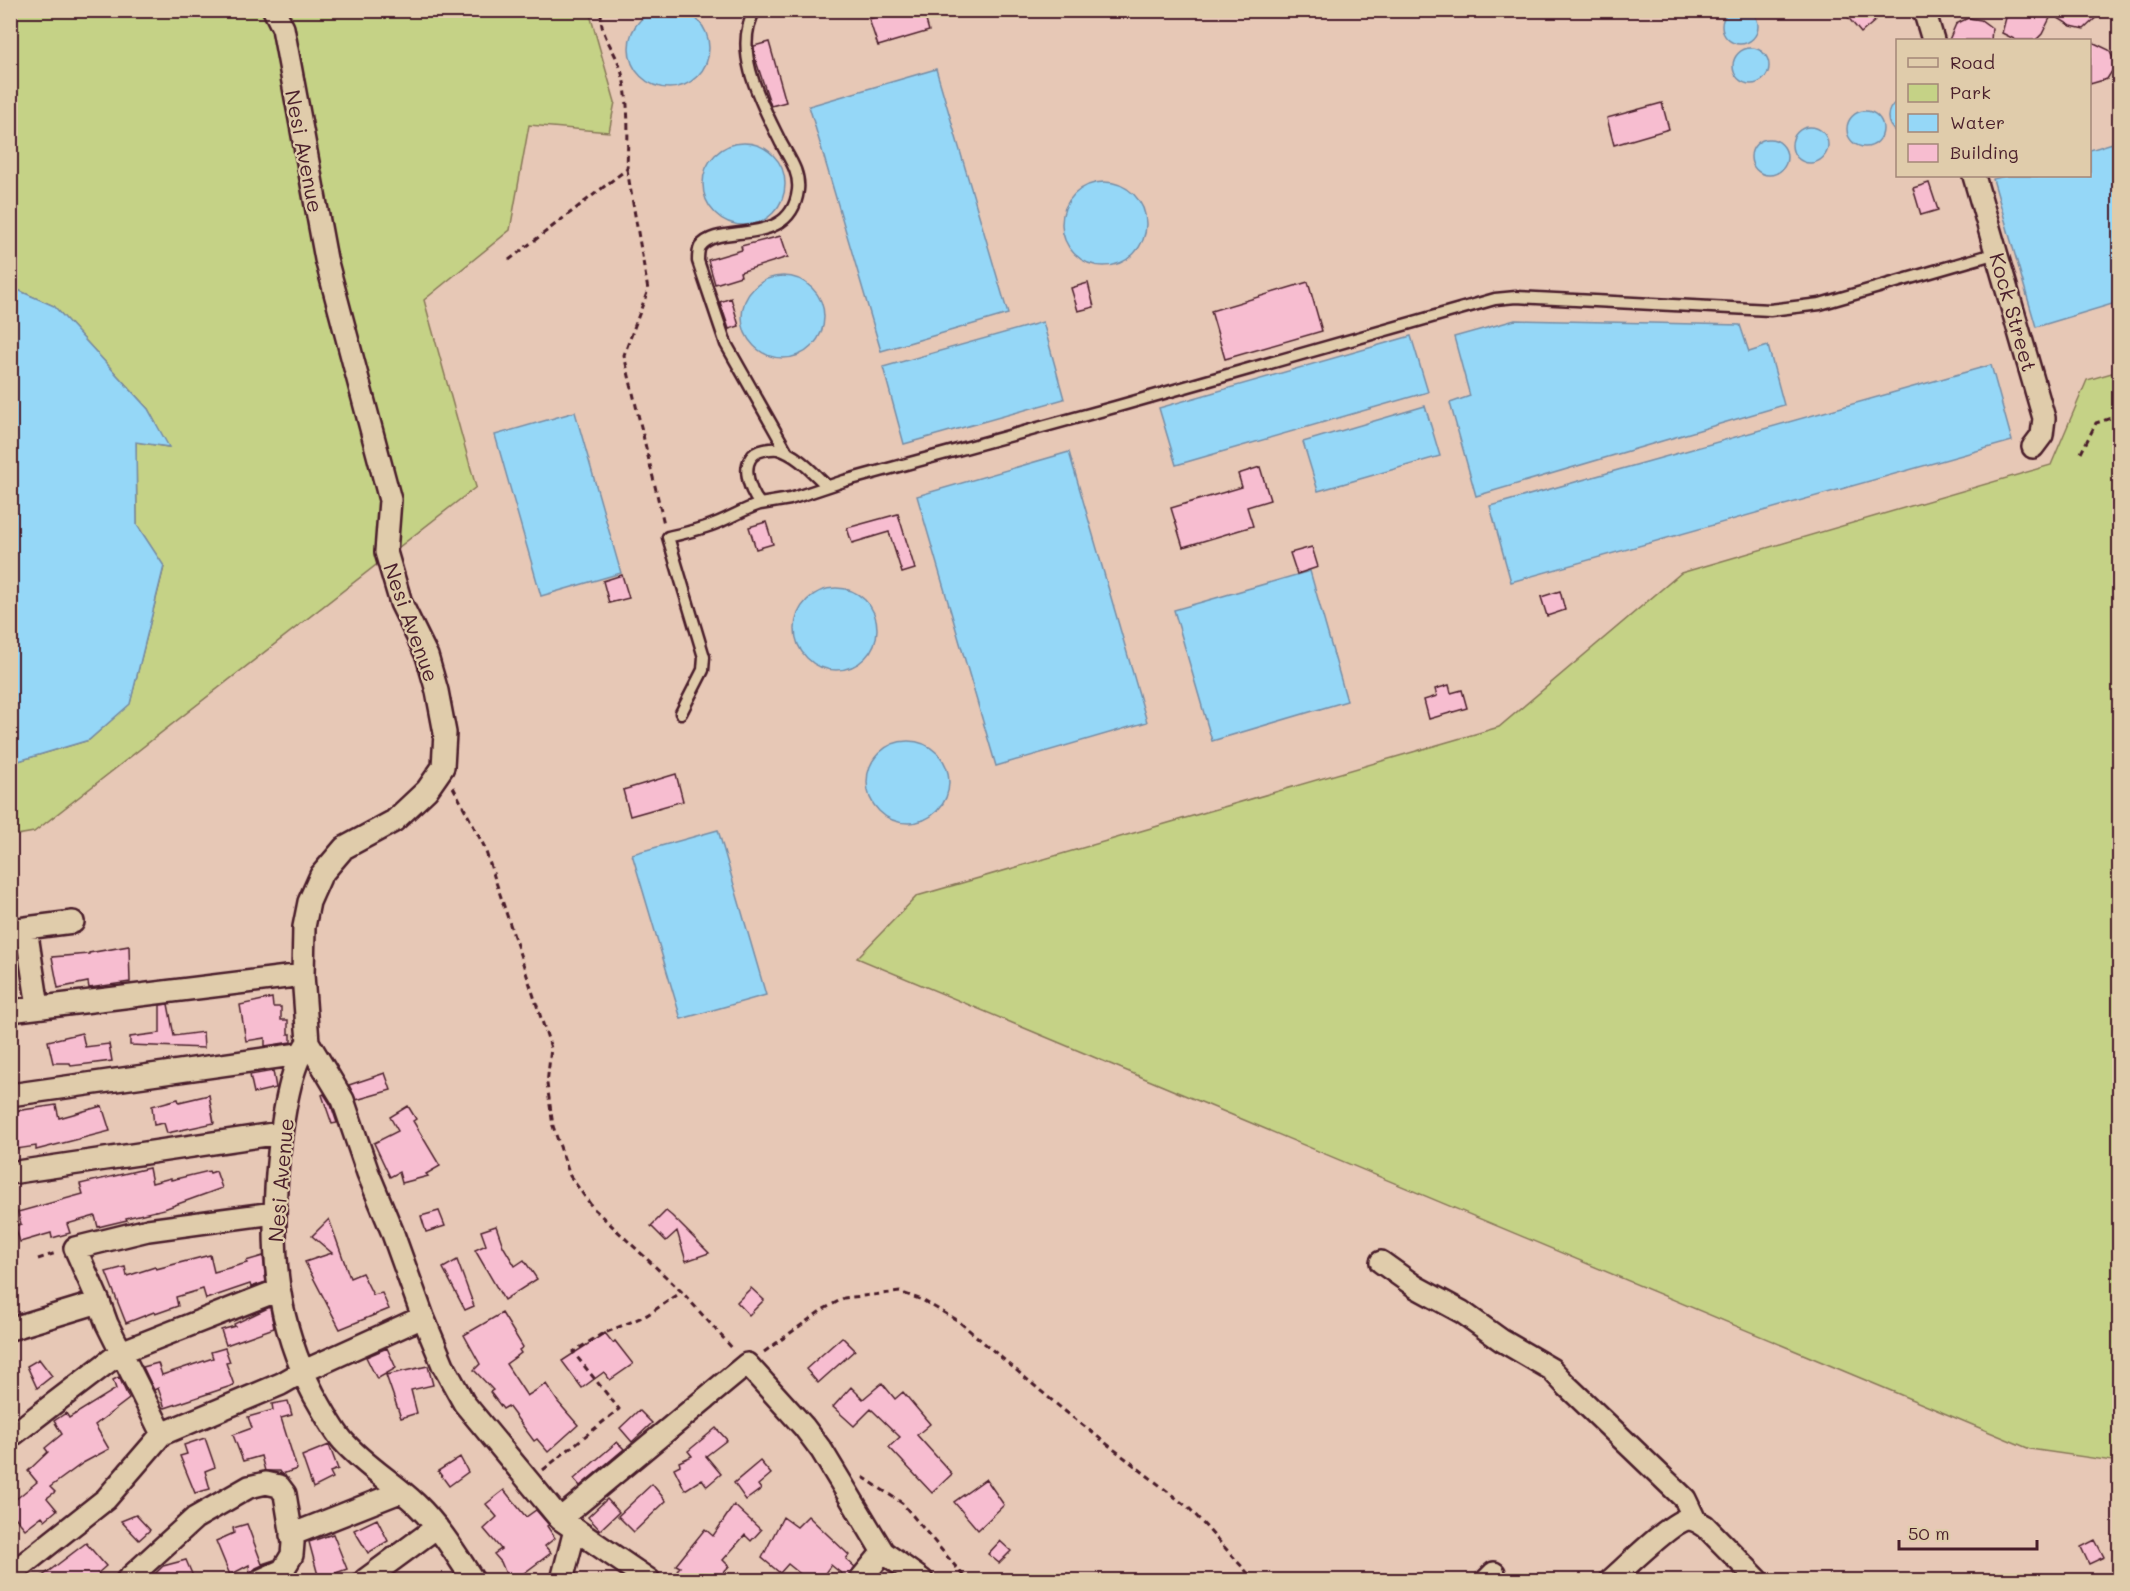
<svg xmlns="http://www.w3.org/2000/svg" width="2130" height="1591" font-family="Mali,sans-serif">
<style>
.green{fill:#c5d286;stroke:#887858;stroke-width:1.5}
.water{fill:#95d7f7;stroke:#778da5;stroke-width:1.5}
.building{fill:#f7bdd0;stroke:#4a1f2b;stroke-width:1.5}
.lines{fill:none;stroke-linecap:round;stroke-linejoin:round}
.lane-casing{stroke:#4a1f2b;stroke-width:15}
.street-casing{stroke:#4a1f2b;stroke-width:26}
.path{stroke:#4a1f2b;stroke-width:3;stroke-dasharray:6 4.5;stroke-linecap:butt}
.lane{stroke:#e0ccab;stroke-width:10}
.street{stroke:#e0ccab;stroke-width:21}
.labels{text-anchor:middle;dominant-baseline:central;stroke-width:4.5;stroke-linejoin:round;paint-order:stroke}
.street-label{font-size:21px;fill:#4a1f2b;stroke:#e0ccab}
</style>
<rect width="100%" height="100%" fill="#e7c8b6"/>
<filter id="ink" filterUnits="userSpaceOnUse"><feTurbulence type="fractalNoise" baseFrequency=".0167" numOctaves="2"/><feDisplacementMap in="SourceGraphic" scale="12" xChannelSelector="R" yChannelSelector="G"/><feConvolveMatrix kernelMatrix="1 2 1 2 8 2 1 2 1" color-interpolation-filters="sRGB"/></filter>
<g filter="url(#ink)">
<path class="green" d="M11,11h578l26,91 -6,30 -80,-7 -19,105 -86,70 52,187 -442,345 -23,4v-74h4l74,-22 41,-37 34,-136 -27,-42 -1,-83 32,5 -20,-38 -94,-103 -43,-19z
M2119,371v1091l-89,-13 -1173,-491 60,-62 582,-169 182,-154 370,-108 36,-85z"/>
<path class="water" d="M629 48a40 40 0 1 1 80 0a40 40 0 1 1-80 0Z
M1722 26a18 18 0 1 1 36 0a18 18 0 1 1-36 0Z
M1733 66a18 18 0 1 1 36 0a18 18 0 1 1-36 0Z
M936,69l72,245 -127,37 -72,-245z
M1897,101v32c-12,-9 -12,-23 0,-32z
M1847 129a18 18 0 1 1 36 0a18 18 0 1 1-36 0Z
M1792 145a18 18 0 1 1 36 0a18 18 0 1 1-36 0Z
M1751 157a18 18 0 1 1 36 0a18 18 0 1 1-36 0Z
M2119,141v161l-83,25 -43,-148 12,-3h85v-26z
M703 184a41 41 0 1 1 82 0a41 41 0 1 1-82 0Z
M1062 224a42 42 0 1 1 84 0a42 42 0 1 1-84 0Z
M742 317a41 41 0 1 1 82 0a41 41 0 1 1-82 0Z
M11,287l43,19 94,103 21,38 -33,-5 1,83 27,41 -34,138 -41,36 -74,22h-5z
M1515,320l225,5 9,27 19,-6 16,59 -308,91 -26,-93 20,-7 -16,-59z
M1043,322l21,77 -160,45 -21,-77z
M1411,336l17,56 -252,73 -17,-57z
M1991,365l21,76 -501,141 -21,-76z
M1425,406l15,50 -122,35 -15,-49z
M575,412l46,161 -80,23 -46,-161z
M1069,452l78,270 -151,44 -79,-270z
M1310,571l37,130 -135,40 -38,-131z
M795 629a41 41 0 1 1 82 0a41 41 0 1 1-82 0Z
M867 782a41 41 0 1 1 82 0a41 41 0 1 1-82 0Z
M718,830l48,165 -85,24 -49,-165z"/>
<path class="building" d="M900,10h23l6,21 -51,15 -9,-27z
M1842,10h24l9,11 -14,12z
M2008,10h96l-20,19 -13,-3 -19,-12 -10,20 -6,6h-20l-14,-7z
M1968,18l13,2 11,8 -1,12h-42l7,-16z
M2090,41l19,9 6,12 -1,6 -7,11 -17,5z
M769,42l17,60 -15,4 -16,-48 -1,-12z
M1662,103l7,26 -55,16 -7,-27z
M1929,183l9,27 -17,5 -8,-27z
M781,236l7,21 -48,15 1,4 -26,8 -7,-24 34,-10 -1,-4z
M1308,282l14,49 -97,28 -14,-48z
M1088,283l6,24 -16,4 -7,-23z
M731,298l8,28 -10,3 -9,-27z
M1260,467l10,33 -23,7 6,19 -70,21 -12,-39 71,-21 -4,-13z
M898,514l17,55 -13,4 -13,-41 -37,11 -5,-15z
M766,522l7,22 -17,5 -7,-22z
M1312,547l6,20 -21,7 -7,-21z
M622,575l7,23 -20,5 -6,-22z
M1560,591l5,19 -18,6 -6,-19z
M1449,685l2,8 11,-3 5,18 -38,11 -5,-19 13,-4 -2,-7z
M676,774l7,27 -53,15 -7,-26z
M129,946l1,36 -41,6 -1,-6 -30,6 -6,-31 37,-3v-1z
M272,998l1,9h8v13h7v14h3v8l-26,4v-8l-19,3 -6,-36z
M168,1004l6,32 29,-4 1,16 -74,-3v-8l30,-4v-28z
M82,1033l3,14 24,-3 3,17 -41,5 -1,-3h-17l-5,-22z
M273,1071l3,17 -22,5 -4,-18z
M385,1073l6,17 -35,10 -7,-15z
M324,1094l7,11 6,18 -5,1 -10,-29z
M209,1095l5,28 -47,10 -3,-10 -10,2 -2,-19 26,-7 1,3z
M56,1105l3,13 43,-12 8,25 -74,19v-4l-26,4v-26l7,-1 -1,-12z
M408,1106l8,13 -3,2 27,45 -14,8 2,2 -26,7 -3,-11 -9,5 -16,-34 24,-12 -8,-14z
M149,1168l3,15 19,-5v2l38,-9 1,2 6,-2 6,17 -58,21 -38,9 1,2 -21,5 -8,2 -3,-11 -28,8 3,9 -18,5 -1,-5 -31,9 -5,-16 6,-2 -3,-12 65,-18 -3,-10z
M439,1211l6,15 -19,6 -5,-16z
M666,1211l6,5 37,37 -23,8 -9,-30 -11,10 -15,-15z
M329,1219l21,59 12,-5 11,22 9,-2 7,16 -49,20 -35,-67 27,-9 -20,-17z
M496,1226l7,20 12,20 9,-6 13,19 -33,21 -29,-50 11,-5 -5,-14z
M210,1255l4,17 33,-9 -1,-2 17,-5 3,26 -15,5 -1,-3 -44,15 -3,-10 -27,8 2,9 -23,8 -1,-2 -28,11 -20,-51 19,-5 2,9 28,-9 1,2z
M457,1260l17,46 -9,4 -22,-42z
M751,1288l13,12 -15,15 -12,-13z
M270,1307l4,21 -48,17 -5,-15 14,-4 -1,-2z
M502,1313l21,34 -4,3 2,3 -15,11 21,32 19,-12 12,18 20,23 -30,27 -11,-13 -3,2 -26,-35 -5,3 -13,-17 3,-2 -19,-20 6,-6 -16,-29z
M605,1333l8,10 2,-2 18,23 -23,16 -6,-8 -22,16 -20,-27z
M842,1337l13,13 -37,33 -12,-14z
M225,1348l5,14 -4,1 8,22 -69,23 -7,-20 -4,2 -11,-23 15,-4 4,12 51,-17 -2,-6z
M387,1348l9,20 -19,11 -11,-22z
M39,1359l13,17 -15,12 -10,-22z
M428,1366l5,19 -22,5 6,23 -16,5 -15,-43z
M119,1377l10,22 -34,26 14,24 -26,14 -33,24 5,5 -8,6 10,12 -12,10 -3,-4 -17,13 -15,-18v-7l27,-22 -9,-11 20,-19 -3,-4 17,-14 -8,-13 12,-8 3,5 47,-29 -3,-9z
M882,1383l13,16 8,-7 27,32 -13,11 35,39 -20,19 -43,-46 11,-10 -29,-28 -17,17 -21,-19 18,-20 12,12z
M288,1401l4,14 -11,3 16,51 -15,5 -2,-3h-15l-4,-15 -18,5 -10,-26 19,-7 -4,-11 25,-7 -1,-6z
M639,1410l13,13 -20,19 -12,-14z
M716,1428l11,12 -21,16 15,18 -14,12 -5,-7 -17,11 -11,-22 6,-3 -1,-3 13,-6 -4,-5z
M205,1438l10,29 -10,4 5,18 -15,4 -15,-37 7,-2 -3,-9z
M617,1442l7,7 -44,37 -6,-7z
M329,1445l9,24 -8,3 3,6 -20,10 -11,-32z
M460,1457l8,15 -19,14 -11,-15z
M760,1461l11,13 -13,11 3,4 -15,11 -12,-17z
M986,1479l18,26 -26,25 -24,-28z
M652,1484l14,17 -32,31 -16,-16z
M504,1490l22,27 10,-7 13,15 -2,1 8,12 -10,8 6,7 -28,21 5,7h-19l-8,-19 -7,-8 7,-5 -17,-20 13,-12 -11,-13z
M607,1499l12,13 -19,18 -12,-13z
M734,1505l27,25 -10,11 -6,-6 -22,25 6,6 -13,15h-26l-13,-11 3,-3 -4,-2 29,-36 8,7z
M136,1515l14,15 -11,10 -18,-19z
M808,1516l41,39 -3,4 9,8 -8,11 -16,-13 -12,16h-10l-21,-17 -8,9 -18,-15 21,-41 14,10z
M377,1519l11,22 -20,12 -14,-23z
M247,1524l15,40 12,-4 -18,8 -6,6 -1,-9 -19,10 -14,-34 18,-8 -1,-5z
M333,1534l14,35 -28,10 -10,-37z
M2095,1540l9,17 -15,7 -8,-17z
M1000,1541l11,10 -12,12 -11,-9z
M86,1543l20,23 -8,7 7,8h-69z
M186,1560l9,21h-47l15,-15z"/>
<g class="lines">
<g class="lane-casing">
<path id="lane" d="M755,10c-24,41 8,96 26,133 8,15 19,29 17,47 -7,60 -81,31 -98,57 -2,4 -2,10 -2,14l28,83 61,108
M827,486c-15,-14 -29,-31 -49,-37 -5,-1 -9,0 -14,1 -27,5 -16,40 -4,54l30,-5 54,-18 271,-74 380,-108 21,-2 254,13 50,-6 177,-51
M681,713l22,-43 1,-13 -36,-120c17,-4 35,-8 51,-15 14,-6 26,-13 41,-18"/>
</g>
<g class="street-casing">
<path id="street" d="M274,10l9,18 43,231 64,241 -4,52 15,51 26,53 10,35 8,42 -2,34 -16,23 -33,31 -50,27 -23,27 -12,27 -5,25 -1,48 5,67c-21,28 -28,96 -31,132 -6,81 -1,148 37,221 9,15 18,33 29,46 22,25 50,41 73,63 23,22 40,50 57,76
M1924,10l9,30
M1974,176l70,242 -2,17 -9,12
M26,928l12,79
M10,930l63,-8
M10,1011l293,-36
M308,1042l35,58 25,73 24,58 31,86 20,48 21,38 96,116 89,61
M10,1095l289,-41
M10,1173l270,-40
M1381,1262l35,25 46,25 39,28 50,29 14,15 120,115 10,21
M99,1302l-24,-54 73,-18 126,-17
M10,1329l89,-27 8,22 55,110
M10,1437l111,-85 158,-62
M560,1519l187,-155 57,63 18,24 61,101 39,28
M291,1535l109,-43
M10,1575l96,-76 56,-65 119,-50 21,-12 121,-55
M127,1580l68,-62 54,-31 17,-4 13,3 6,8 8,49 -1,12 -9,15 -22,10
M365,1580l72,-53
M562,1580l13,-50
M860,1580l23,-28
M1487,1580l7,-7
M1611,1580c14,-12 61,-59 77,-61 7,0 12,4 17,7l53,54"/>
</g>
<path class="path" d="M627,169l21,121 -24,65 40,169
M509,260l118,-91c1,-32 3,-73 -7,-102 -6,-19 -23,-36 -18,-57
M2081,453l15,-30 24,-8
M453,787l31,59 67,202 -4,36 6,42 17,50 23,32 89,84 52,58
M38,1259l18,-6
M764,1352l58,-42 22,-12 56,-6 22,8 35,20 104,88 129,101 64,71
M543,1470l76,-61 -46,-57 27,-17 47,-20 35,-23
M863,1477l39,26 65,77"/>
<use href="#lane" class="lane"/>
<use href="#street" class="street"/>
</g>
</g>
<g class="labels">
<g class="street-label">
<text transform="translate(305 151) rotate(79)">Nesi Avenue</text>
<text transform="translate(2014 312) rotate(74)">Kock Street</text>
<text transform="translate(412 622) rotate(70)">Nesi Avenue</text>
<text transform="translate(280 1180) rotate(-85)">Nesi Avenue</text>
</g>
</g>
<rect width="2130" height="1591" fill="none" stroke="#e0ccab" stroke-width="36"/>
<rect x="18" y="18" width="2094" height="1555" fill="none" stroke="#4a1f2b" stroke-width="2" filter="url(#ink)"/>
<rect x="1896" y="39" width="195" height="138" fill="#e0ccab" stroke="#a48778" stroke-width="1.5"/>
<rect x="1908" y="58" width="30" height="9" fill="#e0ccab" stroke="#a48778" stroke-width="1.5"/>
<text x="1950" y="69" font-size="18" fill="#4a1f2b">Road</text>
<rect x="1908" y="84" width="30" height="18" fill="#c5d286" stroke="#a48778" stroke-width="1.5"/>
<text x="1950" y="99" font-size="18" fill="#4a1f2b">Park</text>
<rect x="1908" y="114" width="30" height="18" fill="#95d7f7" stroke="#a48778" stroke-width="1.5"/>
<text x="1950" y="129" font-size="18" fill="#4a1f2b">Water</text>
<rect x="1908" y="144" width="30" height="18" fill="#f7bdd0" stroke="#a48778" stroke-width="1.5"/>
<text x="1950" y="159" font-size="18" fill="#4a1f2b">Building</text>
<path d="M1899 1540v9h138v-9" fill="none" stroke="#4a1f2b" stroke-width="3"/>
<text x="1908" y="1540" font-size="18" fill="#4a1f2b" stroke="#e0ccab" stroke-width="4.5" paint-order="stroke">50 m</text>
</svg>
